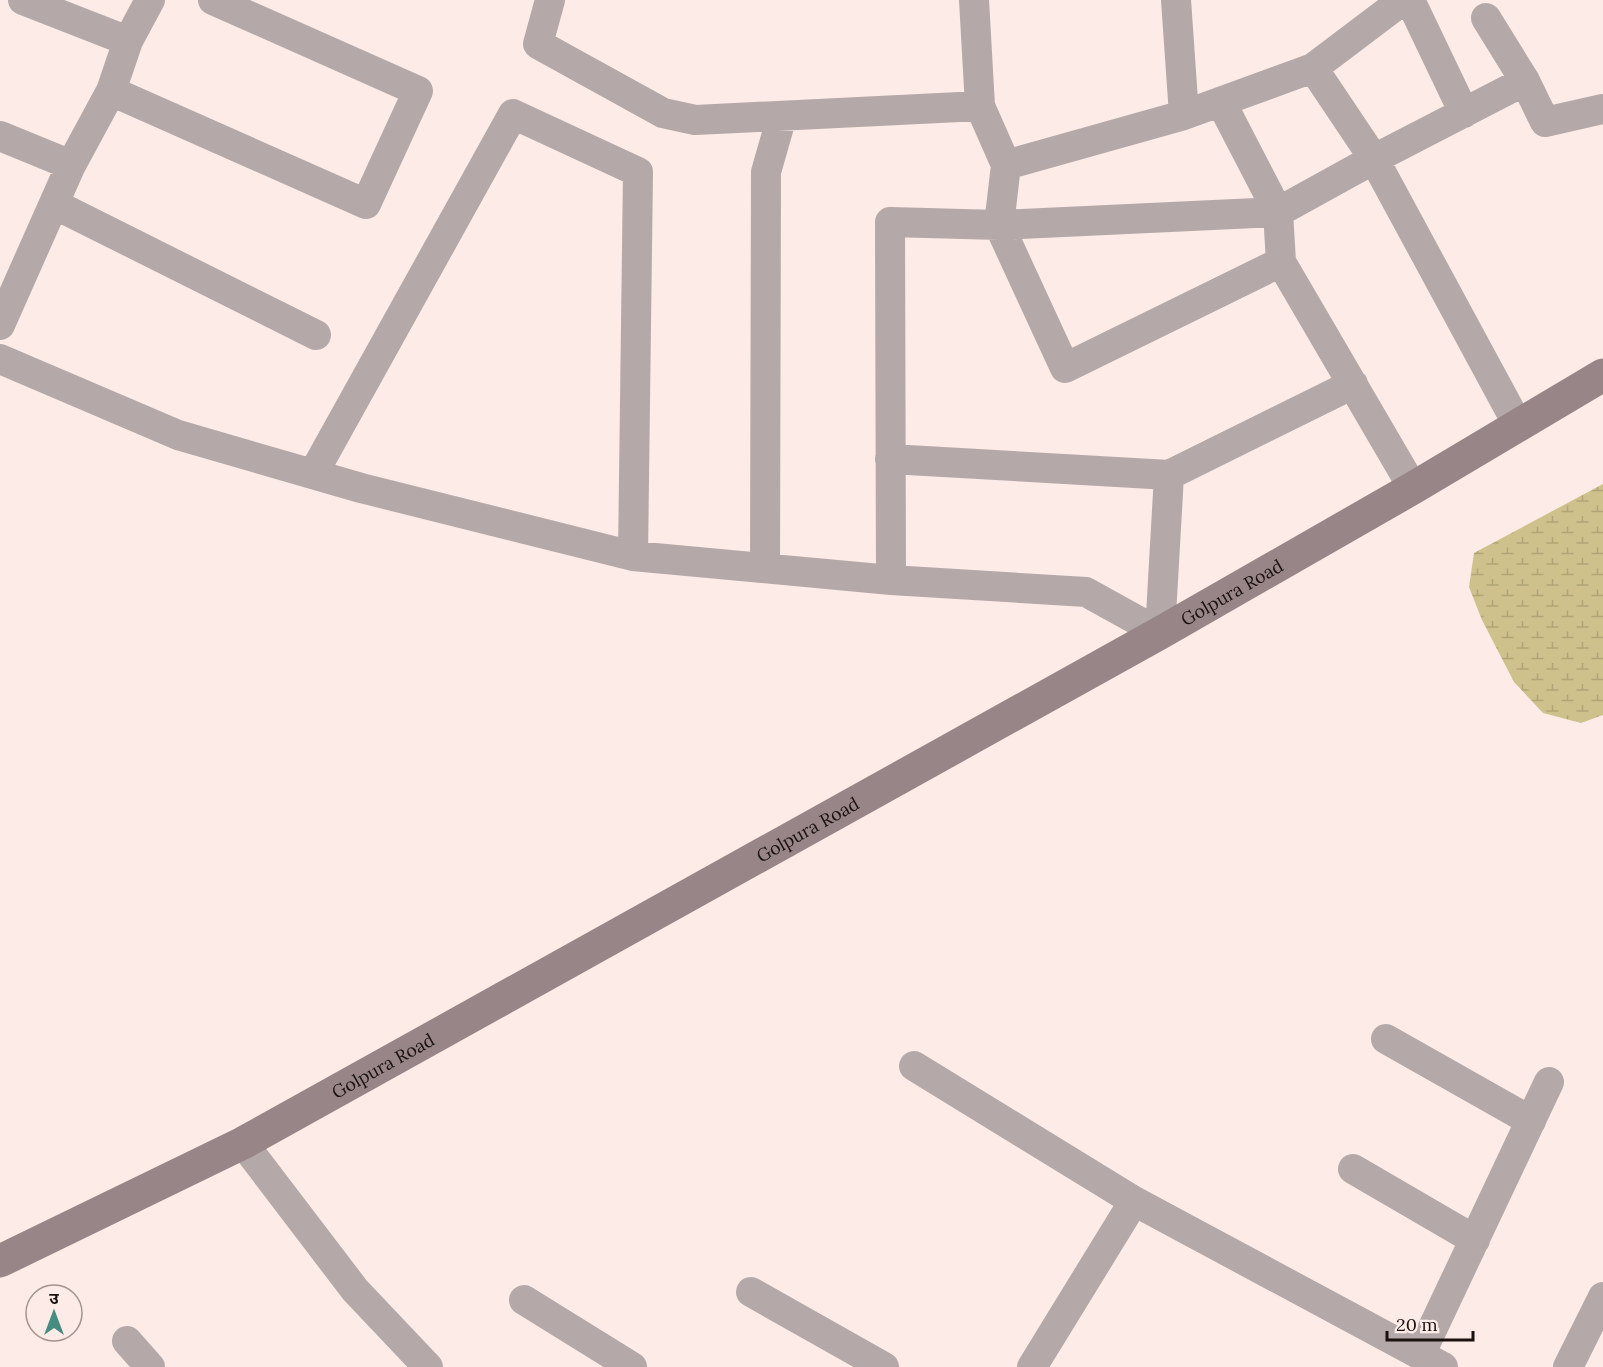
<svg xmlns="http://www.w3.org/2000/svg" width="1603" height="1367" font-family="Lora,'Noto Sans Devanagari',serif">
<style>
.wetland{fill:url(#wetland-marsh)}
.lines{fill:none;stroke-linecap:round;stroke-linejoin:round}
.street{stroke:#b4a8a9;stroke-width:30}
.secondary{stroke:#978588;stroke-width:33}
.labels{text-anchor:middle;dominant-baseline:central;stroke-width:4.5;stroke-linejoin:round;paint-order:stroke}
.street-label{font-size:18px;fill:#1b120f;stroke:#fcebe6}
</style>
<defs>
<pattern id="wetland-marsh" width="20" height="14" patternUnits="userSpaceOnUse" patternTransform="scale(1.5)"><rect width="20" height="14" fill="#cfc18b"/><path d="M1 5h8M5 5V1M11 12h8M15 12V8" fill="none" stroke="#b1a577"/></pattern>
</defs>
<rect width="100%" height="100%" fill="#fcebe6"/>
<path class="wetland" d="M1603,484v231l-22,8 -38,-10 -29,-31 -32,-62 -13,-33 5,-34z"/>
<g class="lines">
<path class="street" d="M23,0l105,41
M550,0l-12,44 125,69 32,7 285,-14
M974,0l6,106 26,59 -7,60 66,143 216,-106
M1176,0l8,115
M1410,0l54,113
M1486,18l39,63 20,41 58,-13
M1313,68l61,91 144,266
M111,91l255,113 52,-113 -205,-91
M1221,102l57,110 3,50 132,226
M0,136l71,29
M1006,165l178,-50 129,-47 90,-68
M54,204l262,131
M0,325l71,-160 40,-74 17,-50 22,-41
M0,359l178,76 183,53 272,68 258,24 195,12 74,41 9,-158
M890,459l279,16 184,-91
M313,474l200,-360 125,58 -5,384
M765,568l1,-396 16,-56
M891,580l-1,-358 109,3 279,-13 96,-53 151,-78
M1386,1039l145,82
M914,1066l220,135 309,166
M243,1143l112,147 73,77
M1353,1169l122,71
M751,1292l133,75
M524,1300l108,67
M127,1341l23,26
M1420,1355l129,-273
M1032,1367l102,-166
M1568,1367l35,-70"/>
<path class="secondary" id="s1" d="M0,1261l243,-118 917,-510 253,-145 190,-113"/>
</g>
<g class="labels">
<g class="street-label">
<text stroke="none"><textPath href="#s1" startOffset="1402">Golpura Road</textPath></text>
<text stroke="none"><textPath href="#s1" startOffset="916">Golpura Road</textPath></text>
<text stroke="none"><textPath href="#s1" startOffset="430">Golpura Road</textPath></text>
</g>
</g>
<g transform="translate(54 1313)"><circle r="28" fill="#fcebe6" stroke="#a29490" stroke-width="1.5"/>
<path d="M0-4.5L10 22L0 15L-10 22Z" fill="#478c81"/>
<text y="-9" font-size="16" font-weight="bold" text-anchor="middle" fill="#1b120f">उ</text>
</g>
<path d="M1387 1331v9h86v-9" fill="none" stroke="#1b120f" stroke-width="3"/>
<text x="1396" y="1331" font-size="18" fill="#1b120f" stroke="#fcebe6" stroke-width="4.5" paint-order="stroke">20 m</text>
</svg>
